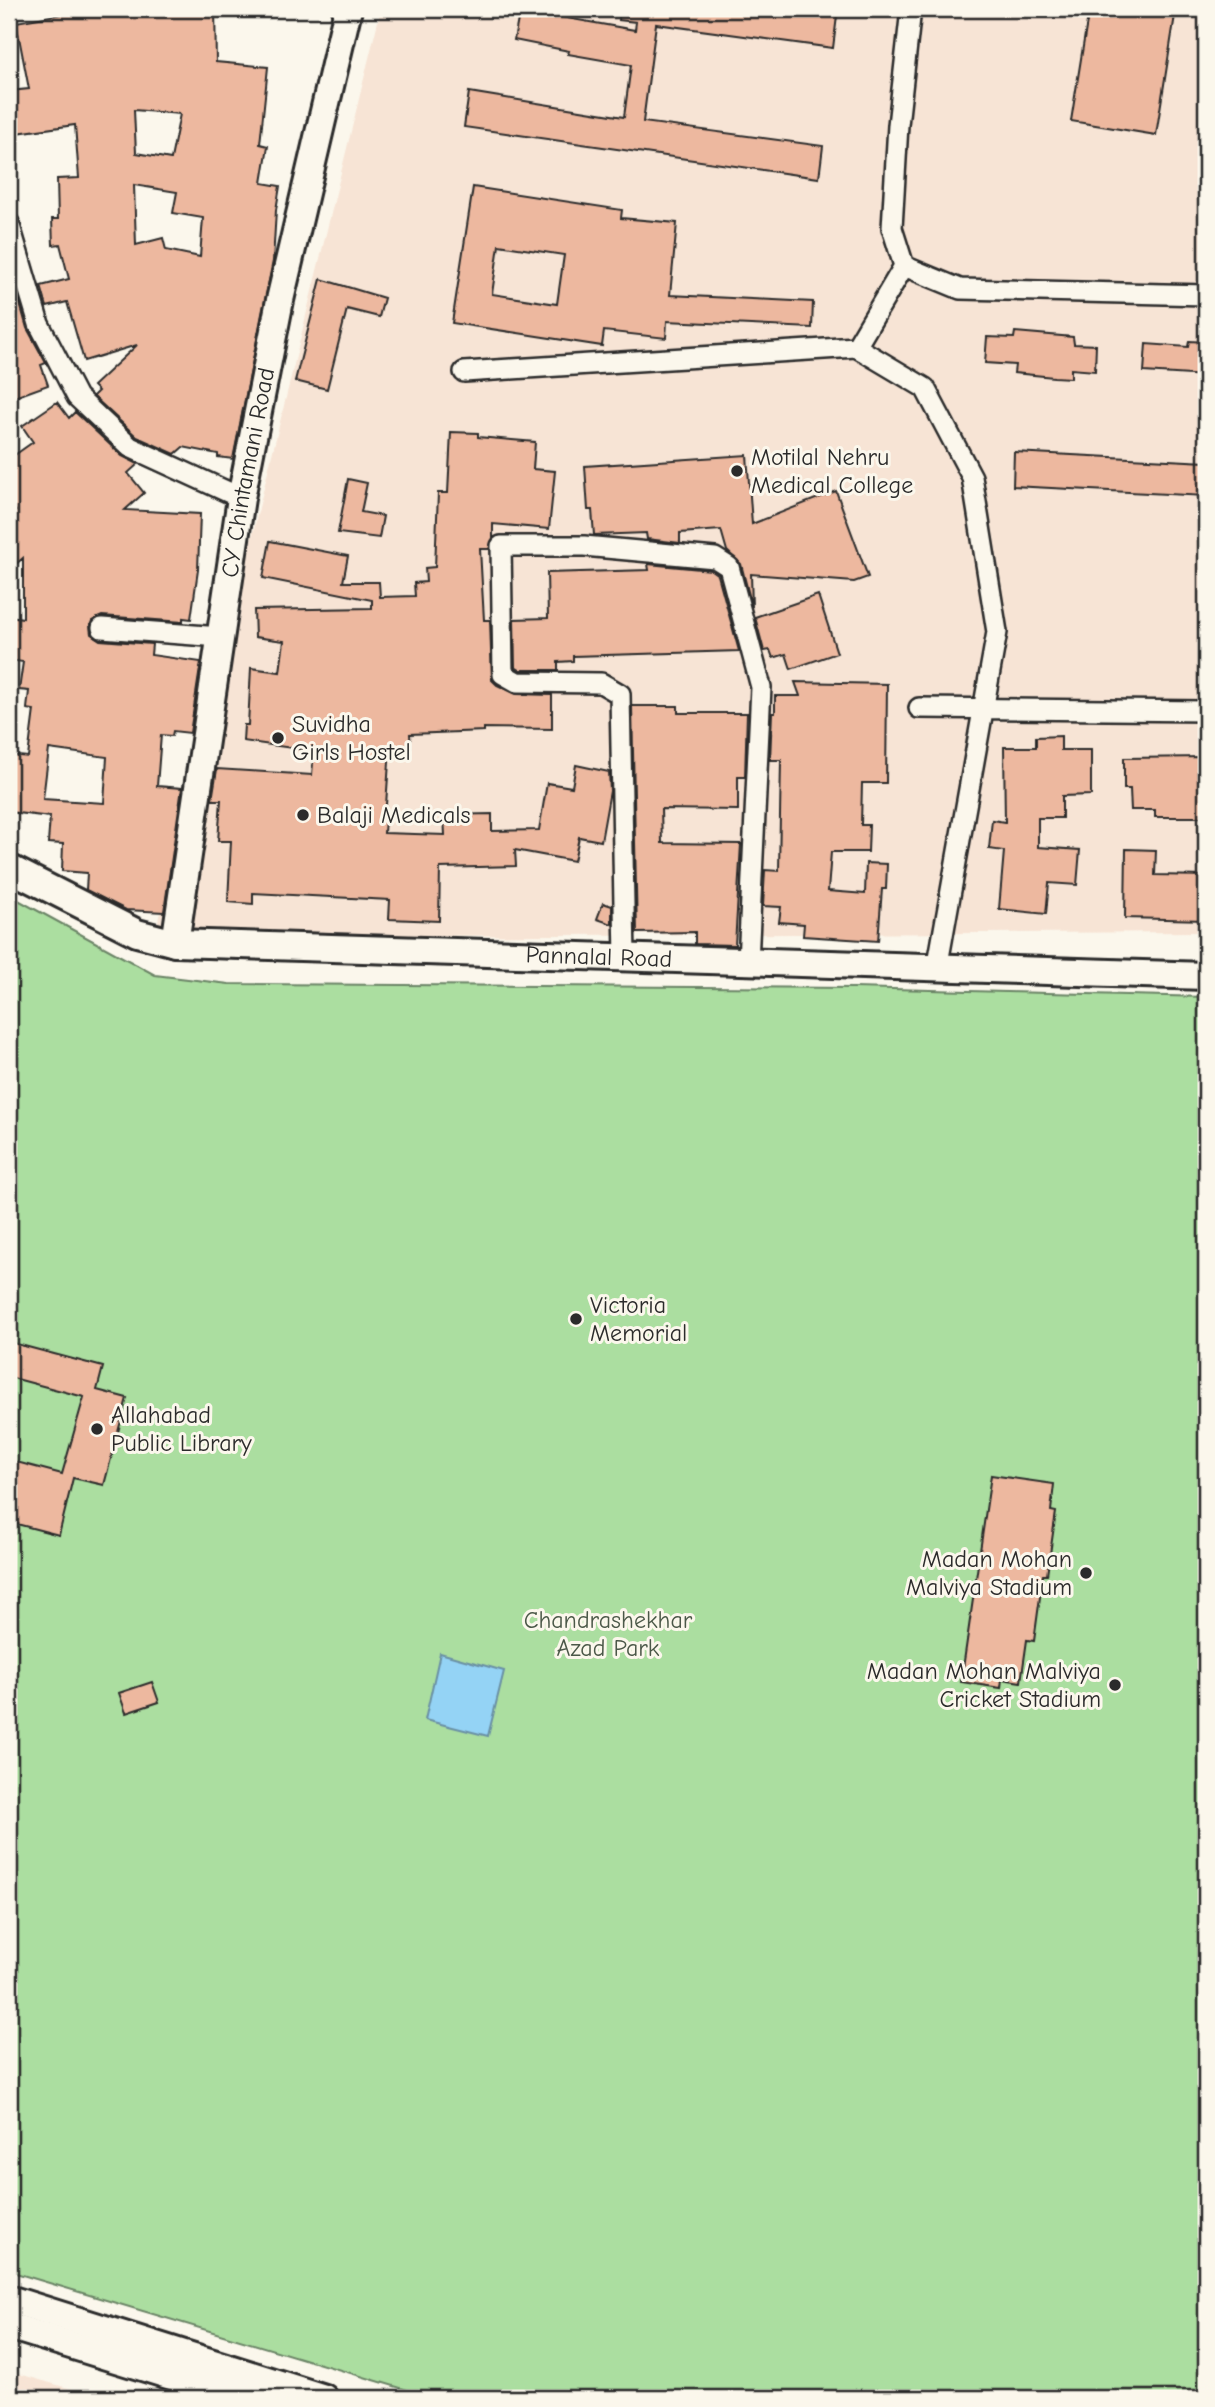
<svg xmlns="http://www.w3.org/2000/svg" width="1215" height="2407" font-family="'Comic Neue',sans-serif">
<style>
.built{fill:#f7e4d5}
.green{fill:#abdea0;stroke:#6b8466;stroke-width:2}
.water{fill:#94d3f5;stroke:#6a90a4;stroke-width:2}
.building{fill:#edb89f;stroke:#2b2b2b;stroke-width:2;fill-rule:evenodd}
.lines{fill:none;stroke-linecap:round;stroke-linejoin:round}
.street-casing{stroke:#2b2b2b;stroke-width:24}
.secondary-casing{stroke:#2b2b2b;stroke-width:32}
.street{stroke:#fbf7ec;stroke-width:19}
.secondary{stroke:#fbf7ec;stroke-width:26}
.poi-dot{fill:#2b2b2b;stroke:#fbf7ec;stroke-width:2.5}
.labels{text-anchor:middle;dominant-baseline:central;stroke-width:6;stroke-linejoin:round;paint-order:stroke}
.poi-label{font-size:24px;fill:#2b2b2b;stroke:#fbf7ec;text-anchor:start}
.street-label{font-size:24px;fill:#2b2b2b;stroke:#fbf7ec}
.park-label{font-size:24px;fill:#4b5848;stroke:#fbf7ec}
</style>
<rect width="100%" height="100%" fill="#fbf7ec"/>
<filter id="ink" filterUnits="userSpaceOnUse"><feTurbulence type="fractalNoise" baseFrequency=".0143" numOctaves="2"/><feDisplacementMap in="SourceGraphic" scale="14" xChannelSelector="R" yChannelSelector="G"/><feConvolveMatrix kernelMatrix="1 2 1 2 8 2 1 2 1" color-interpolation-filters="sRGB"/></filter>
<g filter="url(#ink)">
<path class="built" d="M381,9h825v923l-1052,5z
M9,2371l93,27h-93z"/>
<path class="green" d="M9,895l146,80 74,9 625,4 352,9v1401h-772l-425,-127z"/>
<path class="water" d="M440,1653l64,18 -16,65 -63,-16z"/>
<path class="building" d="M91,9h124l1,53 52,5 -8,77 8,2 -6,37 18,3 -4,24 -3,51 -40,198 -15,-2v-3l-35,-7 -8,7 -38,-17 -44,-41 5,-5 -5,-5 44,-41 -53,16 -17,-59 -20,5 -6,-21 28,-7 -9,-35 -7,1 -1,-26h6l-1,-40 22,-1 -4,-53 -66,9v-43l20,-2 -13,-67zM134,110l46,4 -9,45 -35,-6zM134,185l43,7 -4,21 30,5 -3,39 -34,-7 -3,-12 -27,7z
M520,9h43l-2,8 74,13 1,-8 -17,-2 1,-11h164l53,7 -4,32 -177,-24 -13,98 180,24 -4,32 -355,-51 5,-35 155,25 7,-52 -63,-11 1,-3 -55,-11z
M1089,9h87l-20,126 -85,-14z
M473,187l149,23 -1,8 56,5 -7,72 143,7 -1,26 -145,-7 -1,17 -62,-7 -2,15 -150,-23zM499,245l65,10 -7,49 -65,-10z
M9,265l18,63 19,35 -5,2 7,20 -39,14z
M321,279l63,19 -5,19 -32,-8 -20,80 -32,-8z
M1015,332l58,5 1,7 22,1 -1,26 -24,-2v9l-17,-1 -40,-4 1,-8 -30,-2 2,-26 27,1z
M1189,341l17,1v34l-62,-4 2,-28 42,3z
M57,402l12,16 6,-6 47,44 16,8 -10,9 16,20 -19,17 75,4 -2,56 -7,49 -8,-1v4l-81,-6 -10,5 -2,5 1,8 9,6 52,4 -1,11 50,7 -11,71 -17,-2 -1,5 -11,-1 -4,51 25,2 -18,124 -38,-2 -40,-20 1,-17 -25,-2 1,-27 -15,-1 2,-26 -41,-5v-57l19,2 6,-47 -7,-1 2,-18 -10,-1 4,-28 -14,-2v-44l14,2v-60l-14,12v-53l7,-6 -7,-11v-41l24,-17 -11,-16zM49,749l58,8 -3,46 -61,-4z
M451,432l27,1v4l57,5 -2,27 22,2 -6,58 -56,-5v14l-4,11h-9l4,71h6l2,60 5,5 19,9 36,1v34l-68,-1v3l-74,3 1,14h-21l-6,85 61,2 -1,-20 48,-1v17l47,-1 8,-47 25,4 4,-22 33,7 1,19 -9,50 -22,-4 -5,24 -59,-11 1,16 -76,2 -1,53 -50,-2 1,-19 -137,-7v11l-25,-2 3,-61h-13l3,-41h-9l5,-31 95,6 2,-24 -71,-10 1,-16h4l3,-57 29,4 4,-31 -29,-4 -1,-27 118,-2v-8l-109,-22 7,-37 78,15 -5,26h36l1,15 35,-1 -1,-13 12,-1 -1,-14 10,-1 3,-74h10z
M1014,452l192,10v34l-193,-10z
M747,455l5,69 84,-33 32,86 -14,5 -103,-8 1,33 -11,-43 -14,-13 -6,-21 -41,3v10l-33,-4 -1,-6 -52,2 -2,-25h-4l-3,-44z
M348,479l19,4 -6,29 22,4 -4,22 -41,-5z
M648,564l63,6 7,5 21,76 -166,5v5l-15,1v8h-38l-5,-3 -1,-48 34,-1 -1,-45 102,-3z
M818,595l19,58 -46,16 -5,-15 -13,4 -3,-8 -6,1 -9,-34z
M795,682l92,2 -1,99h-24l-1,42h8l-1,27h-37l-3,39 37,3 1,-31 21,1 -1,25h-4l-4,52 -75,-5 1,-12 -25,-2 2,-15 -18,-1 2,-36 14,1 2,-111h-11l2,-47h3v-17h25z
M632,706h46v7h69l-2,64h-7v33l-77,-1 1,34 79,1 -6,101 -40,-1v-12l-58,1z
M1061,736v14h30v45l-29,1v22h-24v29l42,3 -3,35 -28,-2 -3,31 -47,-5 5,-58 -15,-2 3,-29 13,2 -1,-75h32v-10z
M1206,757v60h-51v-7h-24l-1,-21h-6v-31z
M1126,849l30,1 -1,25 51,1v44l-81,-2z
M603,903l9,3v18l-15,-5z
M9,1342l94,25 -6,23 30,8 -23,87 -31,-7 -14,57 -50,-13v-62l53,14 22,-77 -75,-20z
M991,1475l63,9 -3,27 5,1 -9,63h-4l-9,66 -7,-1 -6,42 -19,-3 -1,9 -40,-6z
M152,1682l7,20 -33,11 -7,-20z"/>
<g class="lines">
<g class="street-casing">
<path id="street" d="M911,9l-13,116 -6,103 12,38 56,23 246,6
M9,223l30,101 38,73 53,50 111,51
M856,347l69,41 47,89 25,155 -60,337
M464,372l392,-25 48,-81
M102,628l118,9
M919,708l287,3
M625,958l-5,-264 -19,-11 -84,-1 -14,-8 -2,-128h83l131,12 14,9 32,120 -13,275"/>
</g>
<g class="secondary-casing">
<g id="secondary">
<path id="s1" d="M9,868l128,65 38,10 1031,33"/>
<path id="s2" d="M175,943l66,-445 39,-198 68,-291"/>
<path d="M9,2299l315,99"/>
<path d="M9,2326l234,72"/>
</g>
</g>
<use href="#street" class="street"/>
<use href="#secondary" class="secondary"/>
</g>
</g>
<g class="poi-dot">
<circle cx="737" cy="471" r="7"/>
<circle cx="278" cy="738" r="7"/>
<circle cx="303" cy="815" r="7"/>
<circle cx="576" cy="1319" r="7"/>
<circle cx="97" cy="1429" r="7"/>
<circle cx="1086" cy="1573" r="7"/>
<circle cx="1115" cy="1685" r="7"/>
</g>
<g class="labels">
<g class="poi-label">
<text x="751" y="457">Motilal Nehru<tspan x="751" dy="28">Medical College</tspan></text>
<text x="292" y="724">Suvidha<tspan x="292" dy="28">Girls Hostel</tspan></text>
<text x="317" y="815">Balaji Medicals</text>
<text x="590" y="1305">Victoria<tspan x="590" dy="28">Memorial</tspan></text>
<text x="111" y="1415">Allahabad<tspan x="111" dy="28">Public Library</tspan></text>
<text x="1072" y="1559" text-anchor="end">Madan Mohan<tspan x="1072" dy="28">Malviya Stadium</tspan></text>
<text x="1101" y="1671" text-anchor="end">Madan Mohan Malviya<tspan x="1101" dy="28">Cricket Stadium</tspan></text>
</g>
<g class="street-label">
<text stroke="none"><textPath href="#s2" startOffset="476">CY Chintamani Road</textPath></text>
<text stroke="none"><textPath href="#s1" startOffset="607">Pannalal Road</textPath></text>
</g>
<g class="park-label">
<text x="608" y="1620">Chandrashekhar<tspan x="608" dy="28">Azad Park</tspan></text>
</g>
</g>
<rect width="1215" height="2407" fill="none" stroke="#fbf7ec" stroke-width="35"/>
<rect x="18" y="18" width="1180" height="2372" fill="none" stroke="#2b2b2b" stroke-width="2.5" filter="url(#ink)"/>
</svg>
